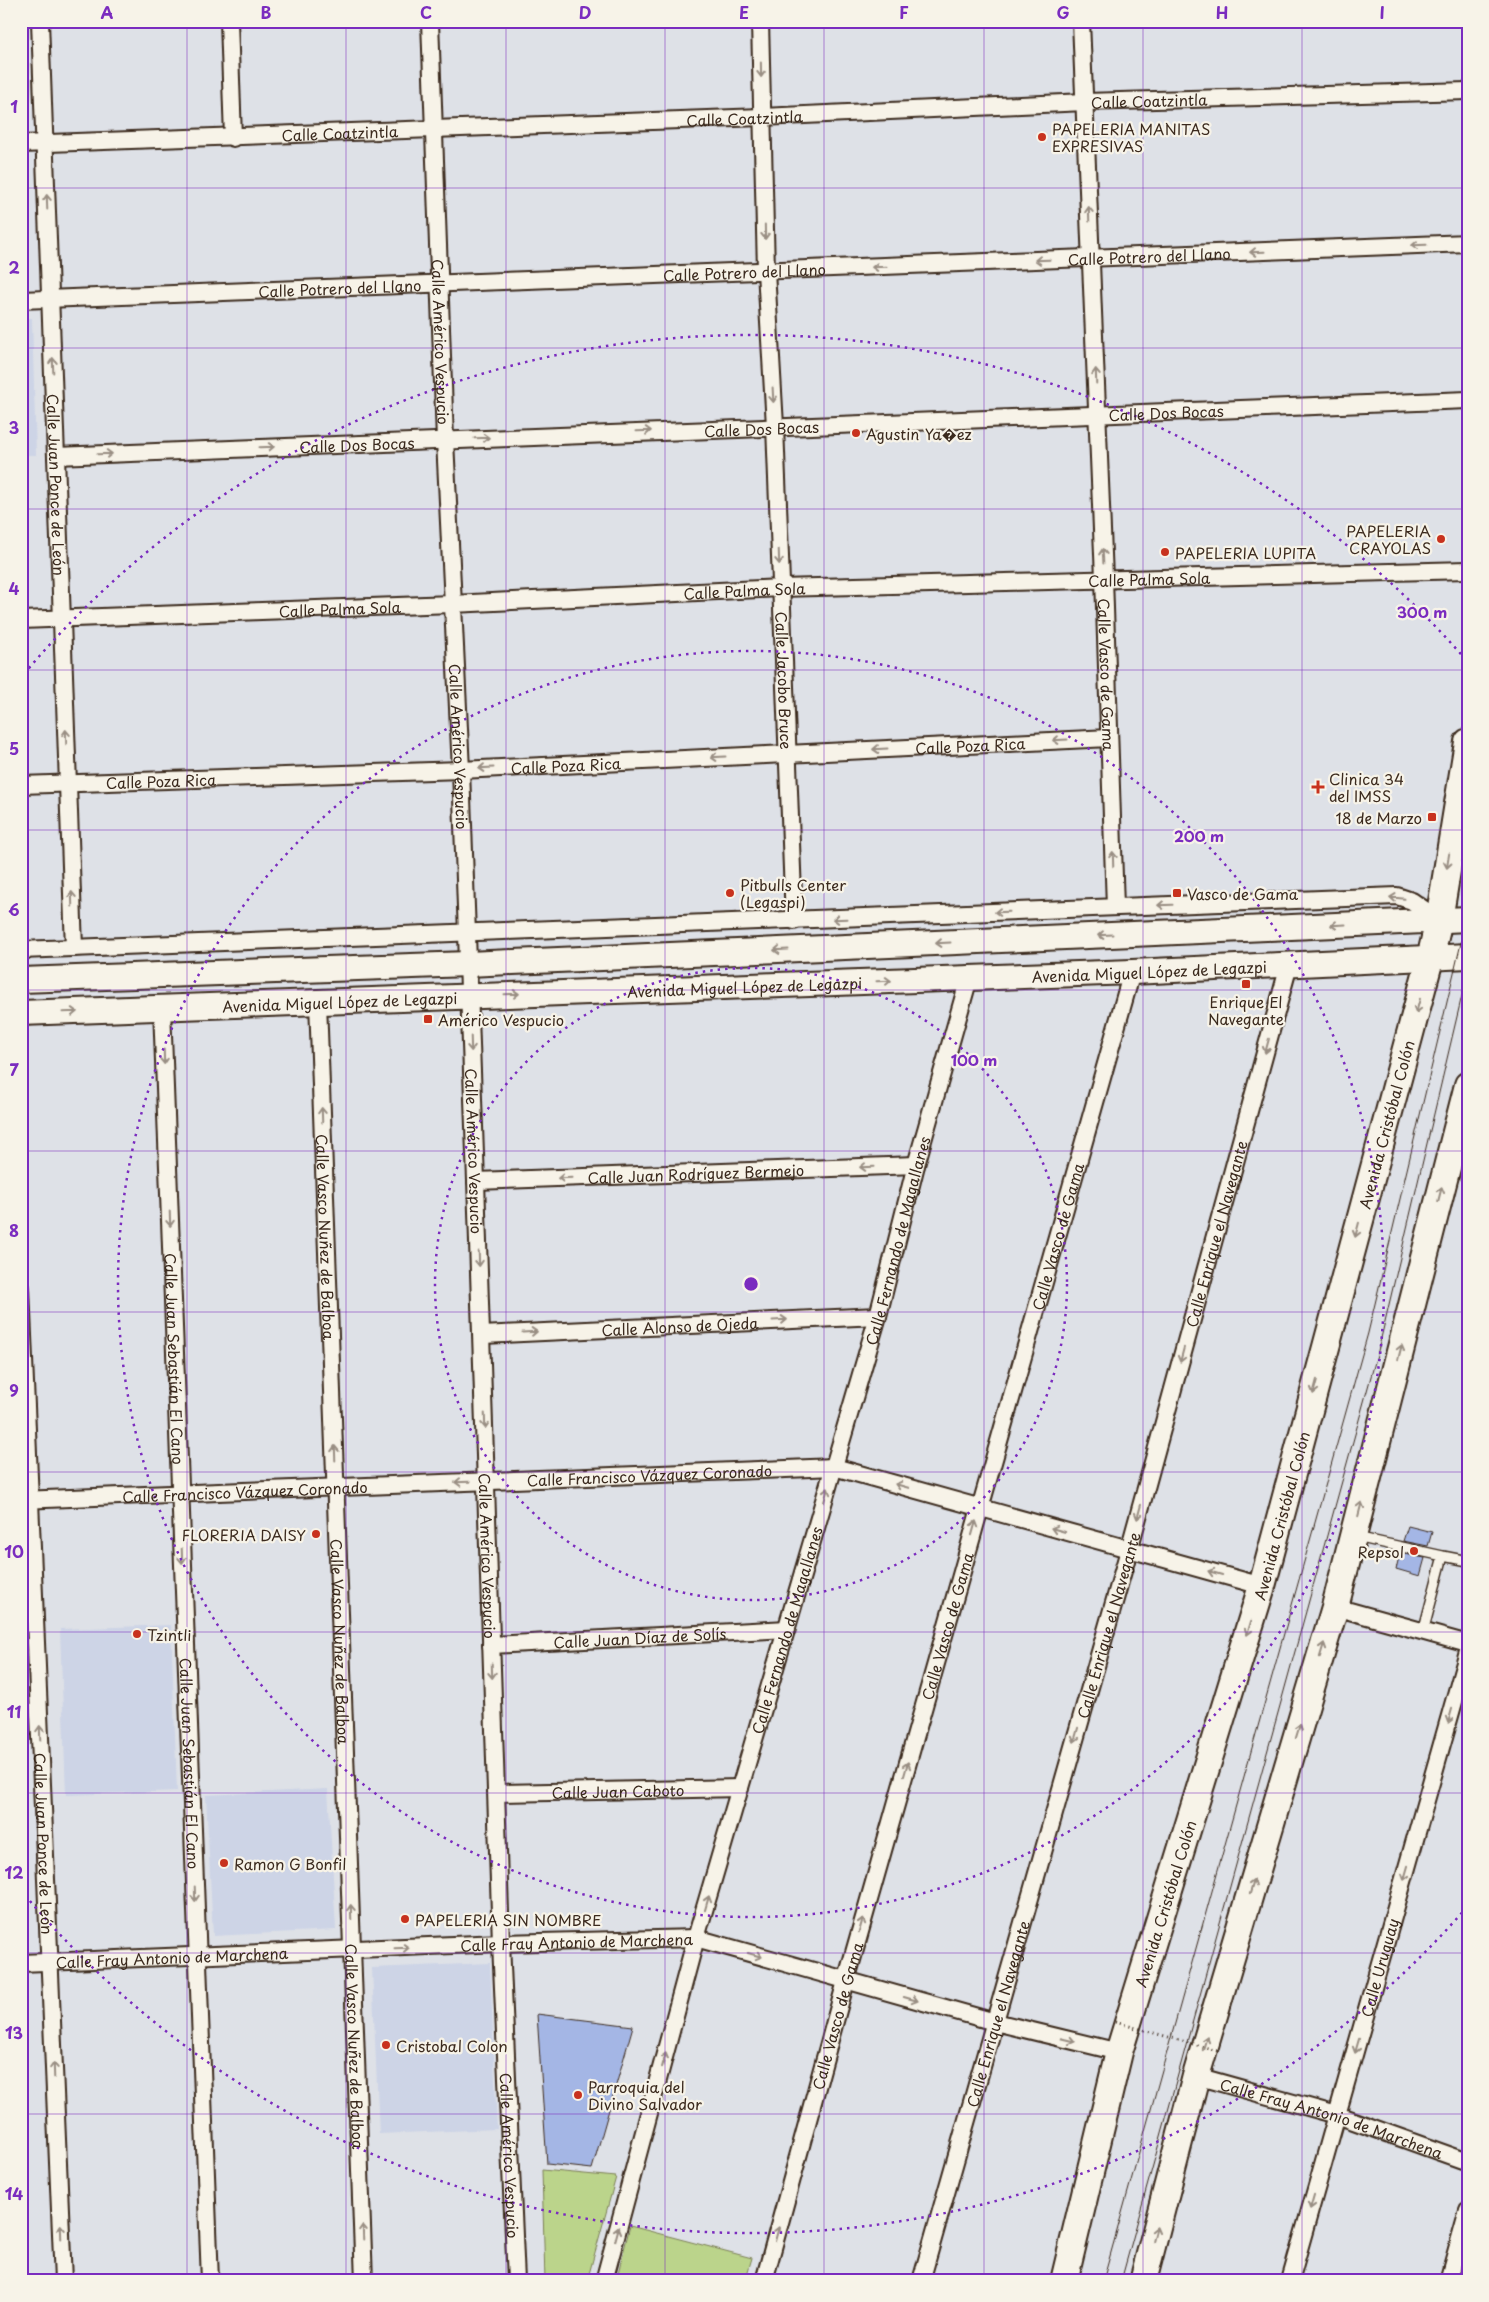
<svg xmlns="http://www.w3.org/2000/svg" width="1489" height="2302" font-family="'Playpen Sans',sans-serif">
<style>
.built{fill:#cdd4e6}
.green{fill:#bbd48b;stroke:#7b7f54}
.building{fill:#a4b6e5;stroke:#3b2a1e}
.lines{fill:none;stroke-linecap:round;stroke-linejoin:round}
.lane-casing{stroke:#3b2a1e;stroke-width:12}
.street-casing{stroke:#3b2a1e;stroke-width:20}
.secondary-casing{stroke:#3b2a1e;stroke-width:28}
.primary-casing{stroke:#3b2a1e;stroke-width:30}
.lane{stroke:#f7f3e8;stroke-width:9}
.street{stroke:#f7f3e8;stroke-width:16}
.secondary{stroke:#f7f3e8;stroke-width:24}
.primary{stroke:#f7f3e8;stroke-width:26}
.tram{stroke:#3b2a1e;stroke-width:1}
.path-bridge{stroke:#3b2a1e;stroke-width:3;stroke-dasharray:1 4;stroke-linecap:butt}
.oneway{stroke:#998e83}
.grid{fill:none;stroke:#7b2cbf;stroke-width:1;stroke-opacity:0.55}
.ring{fill:none;stroke:#7b2cbf;stroke-width:2.5;stroke-dasharray:2.5 5}
.poi-dot{fill:#c8321e;stroke:#f7f3e8;stroke-width:2}
.labels{text-anchor:middle;dominant-baseline:central;stroke-width:4.5;stroke-linejoin:round;paint-order:stroke}
.street-label{font-size:15px;fill:#3b2a1e;stroke:#f7f3e8}
.poi-label{font-size:15px;fill:#3b2a1e;stroke:#f7f3e8;text-anchor:start}
.centre{fill:#7b2cbf;stroke:#f7f3e8;stroke-width:2.5}
.ring-label{font-size:15px;text-anchor:middle;font-weight:bold;fill:#7b2cbf;stroke:#f7f3e8;stroke-width:4.5;stroke-linejoin:round;paint-order:stroke}
.neatline{fill:none;stroke:#7b2cbf;stroke-width:2}
.grid-label{font-size:16px;text-anchor:middle;font-weight:bold;fill:#7b2cbf}
</style>
<rect width="100%" height="100%" fill="#dee1e7"/>
<filter id="ink" filterUnits="userSpaceOnUse"><feTurbulence type="fractalNoise" baseFrequency=".02" numOctaves="2"/><feDisplacementMap in="SourceGraphic" scale="10" xChannelSelector="R" yChannelSelector="G"/><feConvolveMatrix kernelMatrix="1 2 1 2 8 2 1 2 1" color-interpolation-filters="sRGB"/></filter>
<g filter="url(#ink)">
<path class="built" d="M21,318h11l4,137h-15z
M171,1625l6,166 -111,4 -6,-166z
M328,1789l8,141 -123,6 -7,-141z
M490,1963l7,166 -118,5 -7,-166z"/>
<path class="green" d="M542,2170l74,7 -29,104h-42z
M630,2226l122,32 -7,23h-129z"/>
<path class="building" d="M1408,1526l24,6 -4,14 -25,-5z
M1400,1553l25,5 -5,18 -24,-7z
M537,2014l96,12 -41,143 -45,-5z"/>
<g class="lines">
<g class="lane-casing">
<path id="lane" d="M1356,1537l87,19 -20,76
M1443,1556l25,5"/>
</g>
<g class="street-casing">
<g id="street">
<path id="s1" d="M40,21l34,927"/>
<path d="M229,21l4,117"/>
<path id="s2" d="M430,21l15,419 16,330 15,411 25,762 15,338"/>
<path id="s3" d="M760,21l6,250 9,155 19,495"/>
<path id="s4" d="M1081,21l23,557 11,329"/>
<path id="s5" d="M21,144l741,-27 323,-15 383,-11"/>
<path id="s6" d="M21,300l1447,-57"/>
<path id="s7" d="M56,456l1412,-56"/>
<path id="s8" d="M21,620l431,-16 328,-16 688,-18"/>
<path id="s9" d="M21,785l440,-15 648,-32"/>
<path d="M21,950l1376,-54 15,5 27,19"/>
<path id="s10" d="M318,1002l46,1279"/>
<path id="s11" d="M162,1008l48,1273"/>
<path id="s12" d="M476,1181l440,-16"/>
<path id="s13" d="M21,1288l42,993"/>
<path id="s14" d="M482,1335l396,-19"/>
<path id="s15" d="M21,1500l813,-33 428,119"/>
<path d="M1335,1607l133,37"/>
<path id="s16" d="M491,1645l296,-16"/>
<path id="s17" d="M497,1793l243,-5"/>
<path id="s18" d="M21,1963l480,-20 195,-5 299,84 124,30"/>
<path id="s19" d="M1196,2076l141,39 131,47"/>
<path id="s20" d="M604,2281l92,-343 182,-622 38,-151 53,-187"/>
<path id="s21" d="M764,2281l82,-300 286,-1009"/>
<path id="s22" d="M921,2281l208,-731 160,-585"/>
<path id="s23" d="M1290,2281l178,-629"/>
<path d="M1448,2281l20,-71"/>
</g>
</g>
<g class="secondary-casing">
<g id="secondary">
<path d="M21,980l447,-16 1000,-45"/>
<path id="s24" d="M21,1013l1111,-41 336,-16"/>
</g>
</g>
<g class="primary-casing">
<g id="primary">
<path id="s25" d="M1064,2281l55,-229 143,-466 168,-627 9,-39 29,-178"/>
<path d="M1143,2281l53,-205 139,-469 133,-522"/>
</g>
</g>
<use href="#lane" class="lane"/>
<use href="#street" class="street"/>
<use href="#secondary" class="secondary"/>
<use href="#primary" class="primary"/>
<path class="tram" d="M1103,2281l265,-948 100,-419
M1121,2281l257,-930 90,-381"/>
<path class="path-bridge" d="M1115,2022l103,29"/>
</g>
<defs><path id="oneway-shaft" d="M-6 0H5M1.5-3L5.5 0L1.5 3" fill="none" stroke-width="1.6" stroke-linecap="round" stroke-linejoin="round" transform="scale(1.25)"/></defs>
<g class="oneway">
<use href="#oneway-shaft" transform="translate(761 70) rotate(89)"/>
<use href="#oneway-shaft" transform="translate(47 202) rotate(-92)"/>
<use href="#oneway-shaft" transform="translate(1089 214) rotate(-92)"/>
<use href="#oneway-shaft" transform="translate(765 232) rotate(89)"/>
<use href="#oneway-shaft" transform="translate(1419 245) rotate(178)"/>
<use href="#oneway-shaft" transform="translate(1257 252) rotate(178)"/>
<use href="#oneway-shaft" transform="translate(1042 260) rotate(178)"/>
<use href="#oneway-shaft" transform="translate(879 267) rotate(178)"/>
<use href="#oneway-shaft" transform="translate(53 365) rotate(-92)"/>
<use href="#oneway-shaft" transform="translate(1096 376) rotate(-92)"/>
<use href="#oneway-shaft" transform="translate(773 395) rotate(87)"/>
<use href="#oneway-shaft" transform="translate(644 431) rotate(-2)"/>
<use href="#oneway-shaft" transform="translate(482 438) rotate(-2)"/>
<use href="#oneway-shaft" transform="translate(267 447) rotate(-2)"/>
<use href="#oneway-shaft" transform="translate(105 454) rotate(-2)"/>
<use href="#oneway-shaft" transform="translate(1103 556) rotate(-93)"/>
<use href="#oneway-shaft" transform="translate(779 557) rotate(88)"/>
<use href="#oneway-shaft" transform="translate(66 737) rotate(-92)"/>
<use href="#oneway-shaft" transform="translate(1060 740) rotate(177)"/>
<use href="#oneway-shaft" transform="translate(880 749) rotate(177)"/>
<use href="#oneway-shaft" transform="translate(718 757) rotate(177)"/>
<use href="#oneway-shaft" transform="translate(486 768) rotate(177)"/>
<use href="#oneway-shaft" transform="translate(1113 859) rotate(-92)"/>
<use href="#oneway-shaft" transform="translate(1448 861) rotate(99)"/>
<use href="#oneway-shaft" transform="translate(1397 898) rotate(-174)"/>
<use href="#oneway-shaft" transform="translate(72 899) rotate(-92)"/>
<use href="#oneway-shaft" transform="translate(1165 905) rotate(178)"/>
<use href="#oneway-shaft" transform="translate(1002 912) rotate(178)"/>
<use href="#oneway-shaft" transform="translate(840 919) rotate(178)"/>
<use href="#oneway-shaft" transform="translate(1338 925) rotate(177)"/>
<use href="#oneway-shaft" transform="translate(1105 935) rotate(177)"/>
<use href="#oneway-shaft" transform="translate(943 943) rotate(177)"/>
<use href="#oneway-shaft" transform="translate(781 950) rotate(177)"/>
<use href="#oneway-shaft" transform="translate(884 981) rotate(-2)"/>
<use href="#oneway-shaft" transform="translate(512 994) rotate(-2)"/>
<use href="#oneway-shaft" transform="translate(1418 1006) rotate(105)"/>
<use href="#oneway-shaft" transform="translate(70 1012) rotate(-2)"/>
<use href="#oneway-shaft" transform="translate(471 1044) rotate(88)"/>
<use href="#oneway-shaft" transform="translate(1267 1046) rotate(105)"/>
<use href="#oneway-shaft" transform="translate(164 1057) rotate(88)"/>
<use href="#oneway-shaft" transform="translate(322 1115) rotate(-92)"/>
<use href="#oneway-shaft" transform="translate(867 1167) rotate(178)"/>
<use href="#oneway-shaft" transform="translate(565 1178) rotate(178)"/>
<use href="#oneway-shaft" transform="translate(1440 1194) rotate(-76)"/>
<use href="#oneway-shaft" transform="translate(170 1219) rotate(88)"/>
<use href="#oneway-shaft" transform="translate(1357 1230) rotate(105)"/>
<use href="#oneway-shaft" transform="translate(479 1259) rotate(88)"/>
<use href="#oneway-shaft" transform="translate(780 1320) rotate(-3)"/>
<use href="#oneway-shaft" transform="translate(530 1332) rotate(-3)"/>
<use href="#oneway-shaft" transform="translate(1400 1352) rotate(-76)"/>
<use href="#oneway-shaft" transform="translate(1182 1355) rotate(105)"/>
<use href="#oneway-shaft" transform="translate(1315 1387) rotate(105)"/>
<use href="#oneway-shaft" transform="translate(485 1421) rotate(88)"/>
<use href="#oneway-shaft" transform="translate(335 1453) rotate(-92)"/>
<use href="#oneway-shaft" transform="translate(462 1482) rotate(178)"/>
<use href="#oneway-shaft" transform="translate(902 1486) rotate(-164)"/>
<use href="#oneway-shaft" transform="translate(826 1495) rotate(-74)"/>
<use href="#oneway-shaft" transform="translate(1360 1509) rotate(-76)"/>
<use href="#oneway-shaft" transform="translate(1139 1512) rotate(105)"/>
<use href="#oneway-shaft" transform="translate(974 1528) rotate(-74)"/>
<use href="#oneway-shaft" transform="translate(1058 1530) rotate(-164)"/>
<use href="#oneway-shaft" transform="translate(182 1556) rotate(88)"/>
<use href="#oneway-shaft" transform="translate(1215 1573) rotate(-164)"/>
<use href="#oneway-shaft" transform="translate(1249 1628) rotate(107)"/>
<use href="#oneway-shaft" transform="translate(1322 1650) rotate(-73)"/>
<use href="#oneway-shaft" transform="translate(492 1671) rotate(88)"/>
<use href="#oneway-shaft" transform="translate(1450 1716) rotate(106)"/>
<use href="#oneway-shaft" transform="translate(1298 1731) rotate(-73)"/>
<use href="#oneway-shaft" transform="translate(40 1733) rotate(-92)"/>
<use href="#oneway-shaft" transform="translate(1076 1735) rotate(106)"/>
<use href="#oneway-shaft" transform="translate(906 1769) rotate(-74)"/>
<use href="#oneway-shaft" transform="translate(1406 1873) rotate(106)"/>
<use href="#oneway-shaft" transform="translate(1252 1887) rotate(-73)"/>
<use href="#oneway-shaft" transform="translate(195 1894) rotate(88)"/>
<use href="#oneway-shaft" transform="translate(707 1903) rotate(-74)"/>
<use href="#oneway-shaft" transform="translate(351 1912) rotate(-92)"/>
<use href="#oneway-shaft" transform="translate(861 1925) rotate(-74)"/>
<use href="#oneway-shaft" transform="translate(402 1948) rotate(-2)"/>
<use href="#oneway-shaft" transform="translate(755 1955) rotate(16)"/>
<use href="#oneway-shaft" transform="translate(911 1999) rotate(16)"/>
<use href="#oneway-shaft" transform="translate(1068 2040) rotate(14)"/>
<use href="#oneway-shaft" transform="translate(1205 2043) rotate(-73)"/>
<use href="#oneway-shaft" transform="translate(1357 2046) rotate(106)"/>
<use href="#oneway-shaft" transform="translate(664 2060) rotate(-75)"/>
<use href="#oneway-shaft" transform="translate(54 2070) rotate(-92)"/>
<use href="#oneway-shaft" transform="translate(1312 2202) rotate(106)"/>
<use href="#oneway-shaft" transform="translate(61 2232) rotate(-92)"/>
<use href="#oneway-shaft" transform="translate(363 2232) rotate(-92)"/>
<use href="#oneway-shaft" transform="translate(617 2234) rotate(-75)"/>
<use href="#oneway-shaft" transform="translate(777 2234) rotate(-75)"/>
<use href="#oneway-shaft" transform="translate(1155 2234) rotate(-76)"/>
</g>
</g>
<path class="grid" d="M187,21v2260M346,21v2260M506,21v2260M665,21v2260M824,21v2260M984,21v2260M1143,21v2260M1302,21v2260M21,188h1447M21,348h1447M21,509h1447M21,670h1447M21,830h1447M21,990h1447M21,1151h1447M21,1312h1447M21,1472h1447M21,1632h1447M21,1793h1447M21,1953h1447M21,2114h1447"/>
<g class="ring">
<circle cx="751" cy="1284" r="316"/>
<circle cx="751" cy="1284" r="633"/>
<path d="M1467 1907A949 949 0 0 1 24 1894M24 674A949 949 0 0 1 1467 661"/>
</g>
<g class="poi-dot">
<circle cx="1042" cy="137" r="5"/>
<circle cx="856" cy="433" r="5"/>
<circle cx="1441" cy="539" r="5"/>
<circle cx="1165" cy="552" r="5"/>
<path d="M1315.5 779.5h5v5h5v5h-5v5h-5v-5h-5v-5h5z"/>
<rect x="1427" y="812" width="10" height="10" rx="2.5"/>
<circle cx="730" cy="893" r="5"/>
<rect x="1172" y="888" width="10" height="10" rx="2.5"/>
<rect x="1241" y="979" width="10" height="10" rx="2.5"/>
<rect x="423" y="1014" width="10" height="10" rx="2.5"/>
<circle cx="316" cy="1534" r="5"/>
<circle cx="1414" cy="1551" r="5"/>
<circle cx="137" cy="1634" r="5"/>
<circle cx="224" cy="1863" r="5"/>
<circle cx="405" cy="1919" r="5"/>
<circle cx="386" cy="2045" r="5"/>
<circle cx="578" cy="2095" r="5"/>
</g>
<g class="labels">
<g class="street-label">
<text stroke="none"><textPath href="#s5" startOffset="1129">Calle Coatzintla</textPath></text>
<text stroke="none"><textPath href="#s5" startOffset="724">Calle Coatzintla</textPath></text>
<text stroke="none"><textPath href="#s5" startOffset="319">Calle Coatzintla</textPath></text>
<text stroke="none"><textPath href="#s6" startOffset="1129">Calle Potrero del Llano</textPath></text>
<text stroke="none"><textPath href="#s6" startOffset="724">Calle Potrero del Llano</textPath></text>
<text stroke="none"><textPath href="#s6" startOffset="319">Calle Potrero del Llano</textPath></text>
<text stroke="none"><textPath href="#s2" startOffset="321">Calle Américo Vespucio</textPath></text>
<text stroke="none"><textPath href="#s7" startOffset="1111">Calle Dos Bocas</textPath></text>
<text stroke="none"><textPath href="#s7" startOffset="706">Calle Dos Bocas</textPath></text>
<text stroke="none"><textPath href="#s7" startOffset="301">Calle Dos Bocas</textPath></text>
<text stroke="none"><textPath href="#s1" startOffset="464">Calle Juan Ponce de León</textPath></text>
<text stroke="none"><textPath href="#s8" startOffset="1129">Calle Palma Sola</textPath></text>
<text stroke="none"><textPath href="#s8" startOffset="724">Calle Palma Sola</textPath></text>
<text stroke="none"><textPath href="#s8" startOffset="319">Calle Palma Sola</textPath></text>
<text stroke="none"><textPath href="#s4" startOffset="654">Calle Vasco de Gama</textPath></text>
<text stroke="none"><textPath href="#s3" startOffset="660">Calle Jacobo Bruce</textPath></text>
<text stroke="none"><textPath href="#s9" startOffset="950">Calle Poza Rica</textPath></text>
<text stroke="none"><textPath href="#s2" startOffset="726">Calle Américo Vespucio</textPath></text>
<text stroke="none"><textPath href="#s9" startOffset="545">Calle Poza Rica</textPath></text>
<text stroke="none"><textPath href="#s9" startOffset="140">Calle Poza Rica</textPath></text>
<text stroke="none"><textPath href="#s24" startOffset="1129">Avenida Miguel López de Legazpi</textPath></text>
<text stroke="none"><textPath href="#s24" startOffset="724">Avenida Miguel López de Legazpi</textPath></text>
<text stroke="none"><textPath href="#s24" startOffset="319">Avenida Miguel López de Legazpi</textPath></text>
<text stroke="none"><textPath href="#s25" startOffset="1201">Avenida Cristóbal Colón</textPath></text>
<text stroke="none"><textPath href="#s2" startOffset="1131">Calle Américo Vespucio</textPath></text>
<text stroke="none"><textPath href="#s12" startOffset="220">Calle Juan Rodríguez Bermejo</textPath></text>
<text stroke="none"><textPath href="#s22" startOffset="1088">Calle Enrique el Navegante</textPath></text>
<text stroke="none"><textPath href="#s21" startOffset="1085">Calle Vasco de Gama</textPath></text>
<text stroke="none"><textPath href="#s10" startOffset="235">Calle Vasco Nuñez de Balboa</textPath></text>
<text stroke="none"><textPath href="#s20" startOffset="1081">Calle Fernando de Magallanes</textPath></text>
<text stroke="none"><textPath href="#s14" startOffset="198">Calle Alonso de Ojeda</textPath></text>
<text stroke="none"><textPath href="#s11" startOffset="351">Calle Juan Sebastián El Cano</textPath></text>
<text stroke="none"><textPath href="#s15" startOffset="629">Calle Francisco Vázquez Coronado</textPath></text>
<text stroke="none"><textPath href="#s15" startOffset="224">Calle Francisco Vázquez Coronado</textPath></text>
<text stroke="none"><textPath href="#s25" startOffset="796">Avenida Cristóbal Colón</textPath></text>
<text stroke="none"><textPath href="#s2" startOffset="1536">Calle Américo Vespucio</textPath></text>
<text stroke="none"><textPath href="#s22" startOffset="682">Calle Enrique el Navegante</textPath></text>
<text stroke="none"><textPath href="#s21" startOffset="680">Calle Vasco de Gama</textPath></text>
<text stroke="none"><textPath href="#s20" startOffset="676">Calle Fernando de Magallanes</textPath></text>
<text stroke="none"><textPath href="#s16" startOffset="149">Calle Juan Díaz de Solís</textPath></text>
<text stroke="none"><textPath href="#s10" startOffset="640">Calle Vasco Nuñez de Balboa</textPath></text>
<text stroke="none"><textPath href="#s11" startOffset="756">Calle Juan Sebastián El Cano</textPath></text>
<text stroke="none"><textPath href="#s17" startOffset="121">Calle Juan Caboto</textPath></text>
<text stroke="none"><textPath href="#s13" startOffset="556">Calle Juan Ponce de León</textPath></text>
<text stroke="none"><textPath href="#s25" startOffset="391">Avenida Cristóbal Colón</textPath></text>
<text stroke="none"><textPath href="#s18" startOffset="556">Calle Fray Antonio de Marchena</textPath></text>
<text stroke="none"><textPath href="#s18" startOffset="151">Calle Fray Antonio de Marchena</textPath></text>
<text stroke="none"><textPath href="#s23" startOffset="326">Calle Uruguay</textPath></text>
<text stroke="none"><textPath href="#s22" startOffset="278">Calle Enrique el Navegante</textPath></text>
<text stroke="none"><textPath href="#s21" startOffset="275">Calle Vasco de Gama</textPath></text>
<text stroke="none"><textPath href="#s10" startOffset="1045">Calle Vasco Nuñez de Balboa</textPath></text>
<text stroke="none"><textPath href="#s19" startOffset="142">Calle Fray Antonio de Marchena</textPath></text>
<text stroke="none"><textPath href="#s2" startOffset="2136">Calle Américo Vespucio</textPath></text>
</g>
<g class="poi-label">
<text x="1052" y="128">PAPELERIA MANITAS<tspan x="1052" dy="17">EXPRESIVAS</tspan></text>
<text x="866" y="433">Agustin Ya�ez</text>
<text x="1431" y="530" text-anchor="end">PAPELERIA<tspan x="1431" dy="17">CRAYOLAS</tspan></text>
<text x="1175" y="552">PAPELERIA LUPITA</text>
<text x="1329" y="778">Clinica 34<tspan x="1329" dy="17">del IMSS</tspan></text>
<text x="1422" y="817" text-anchor="end">18 de Marzo</text>
<text x="740" y="884">Pitbulls Center<tspan x="740" dy="17">(Legaspi)</tspan></text>
<text x="1187" y="893">Vasco de Gama</text>
<text x="1246" y="1001" text-anchor="middle">Enrique El<tspan x="1246" dy="17">Navegante</tspan></text>
<text x="438" y="1019">Américo Vespucio</text>
<text x="306" y="1534" text-anchor="end">FLORERIA DAISY</text>
<text x="1404" y="1551" text-anchor="end">Repsol</text>
<text x="147" y="1634">Tzintli</text>
<text x="234" y="1863">Ramon G Bonfil</text>
<text x="415" y="1919">PAPELERIA SIN NOMBRE</text>
<text x="396" y="2045">Cristobal Colon</text>
<text x="588" y="2086">Parroquia del<tspan x="588" dy="17">Divino Salvador</tspan></text>
</g>
</g>
<circle cx="751" cy="1284" r="8" class="centre"/>
<g class="ring-label">
<text x="1422" y="618">300 m</text>
<text x="1199" y="842">200 m</text>
<text x="974" y="1066">100 m</text>
</g>
<rect width="1489" height="2302" fill="none" stroke="#f7f3e8" stroke-width="55"/>
<rect x="28" y="28" width="1434" height="2246" class="neatline"/>
<g class="grid-label">
<text x="107" y="19">A</text>
<text x="266" y="19">B</text>
<text x="426" y="19">C</text>
<text x="585" y="19">D</text>
<text x="744" y="19">E</text>
<text x="904" y="19">F</text>
<text x="1063" y="19">G</text>
<text x="1222" y="19">H</text>
<text x="1382" y="19">I</text>
<text x="14" y="113">1</text>
<text x="14" y="274">2</text>
<text x="14" y="434">3</text>
<text x="14" y="595">4</text>
<text x="14" y="755">5</text>
<text x="14" y="916">6</text>
<text x="14" y="1076">7</text>
<text x="14" y="1237">8</text>
<text x="14" y="1397">9</text>
<text x="14" y="1558">10</text>
<text x="14" y="1718">11</text>
<text x="14" y="1879">12</text>
<text x="14" y="2039">13</text>
<text x="14" y="2200">14</text>
</g>
</svg>
